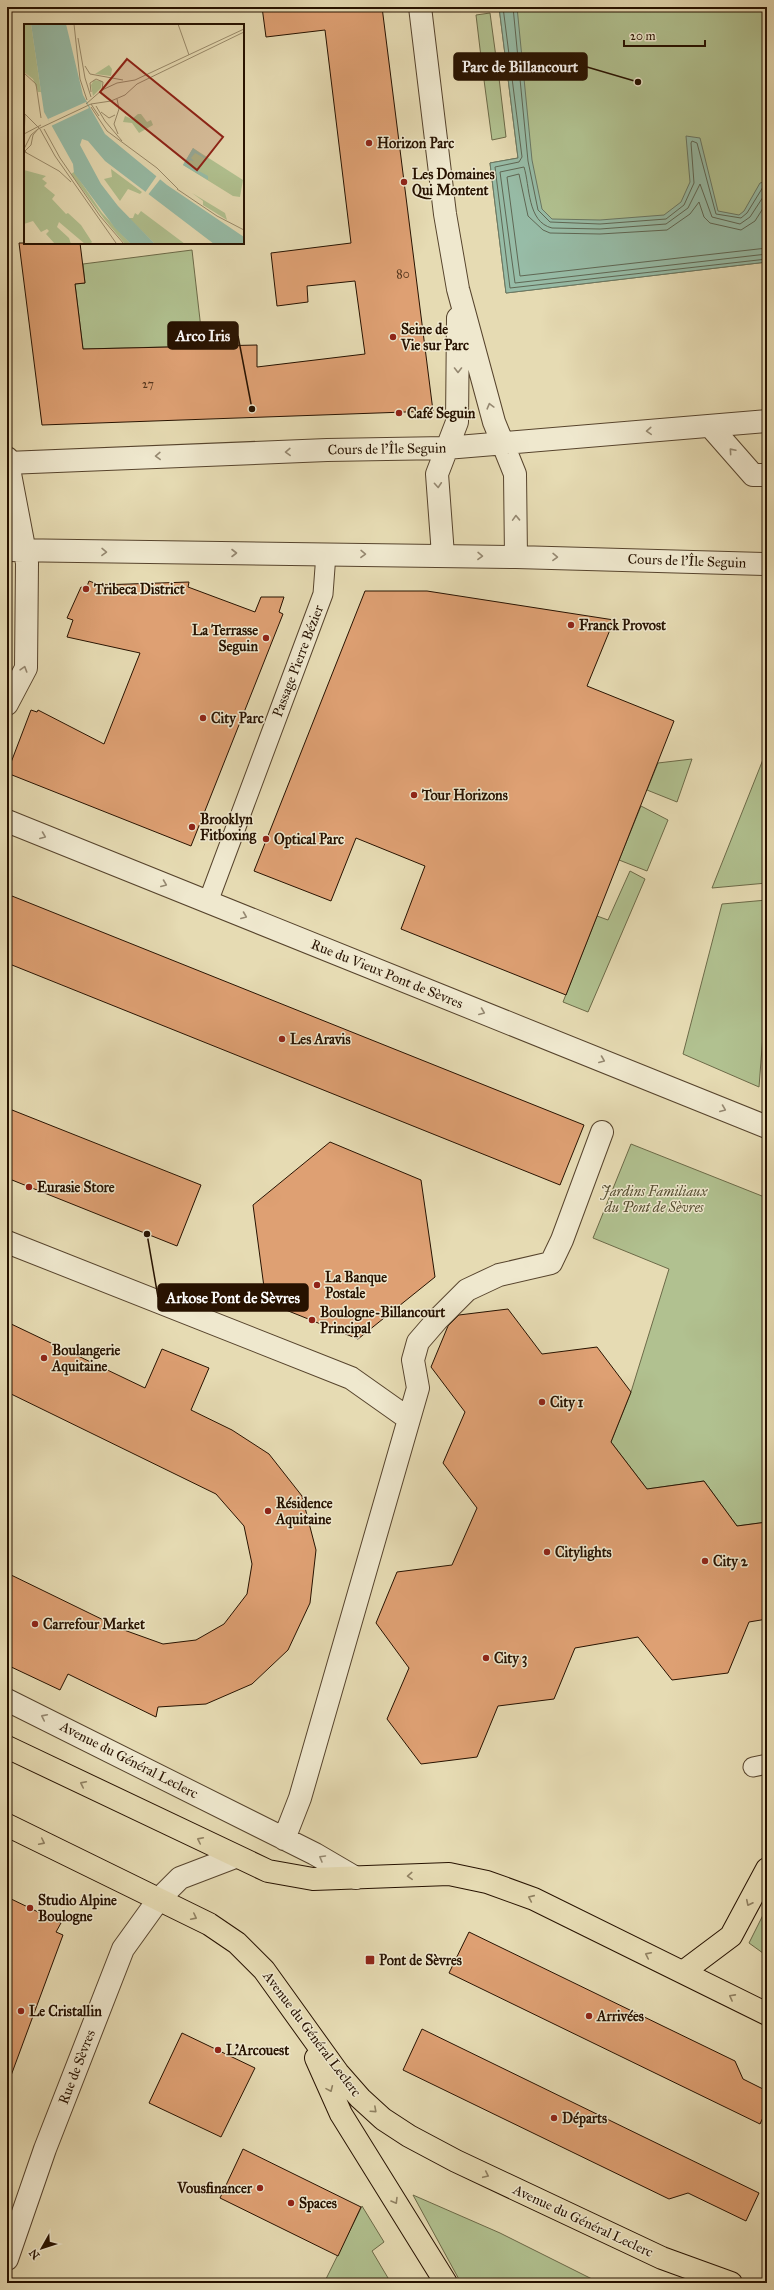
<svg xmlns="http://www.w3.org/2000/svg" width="774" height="2290" font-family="'IM FELL Great Primer',serif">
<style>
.green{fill:#b1c190;stroke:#6c6a48}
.water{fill:#97bca7;stroke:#6a7864}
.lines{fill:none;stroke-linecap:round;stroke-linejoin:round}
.shore{stroke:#5f6754;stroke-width:1}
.building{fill:#dea073;stroke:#271200}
.pedestrian-casing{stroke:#57442d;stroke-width:21}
.minor-casing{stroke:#57442d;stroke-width:24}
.tertiary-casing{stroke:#57442d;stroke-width:24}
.primary-casing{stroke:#271200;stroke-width:24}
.pedestrian{stroke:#efe8ce;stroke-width:19}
.minor{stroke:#efe8ce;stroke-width:22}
.tertiary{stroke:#efe8ce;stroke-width:22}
.primary{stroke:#e6dbb3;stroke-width:22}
.oneway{stroke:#958871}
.oneway2{stroke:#908162}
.poi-dot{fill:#8f2418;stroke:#efe8ce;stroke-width:1.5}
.labels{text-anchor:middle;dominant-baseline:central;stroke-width:3;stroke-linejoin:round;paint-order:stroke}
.number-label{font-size:12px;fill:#55361d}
.poi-label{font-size:14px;font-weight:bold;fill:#271200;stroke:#efe8ce;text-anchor:start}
.street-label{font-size:14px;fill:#271200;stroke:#efe8ce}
.park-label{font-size:14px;font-style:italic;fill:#574f32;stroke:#efe8ce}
.inset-road{fill:none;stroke:#9a8b6b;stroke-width:1}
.view{fill:#8f2418;fill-opacity:0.15;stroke:#8f2418;stroke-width:2}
.inset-edge{fill:none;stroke:#271200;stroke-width:2}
.leader{fill:none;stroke:#271200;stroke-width:1.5}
.callout-dot{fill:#271200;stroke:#efe8ce;stroke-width:1.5}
.callout{fill:#271200;stroke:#271200;stroke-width:1.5}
.callout-label{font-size:15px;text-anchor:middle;font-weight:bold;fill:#fff}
</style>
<rect width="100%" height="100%" fill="#e6dbb3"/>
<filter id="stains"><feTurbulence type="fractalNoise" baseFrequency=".005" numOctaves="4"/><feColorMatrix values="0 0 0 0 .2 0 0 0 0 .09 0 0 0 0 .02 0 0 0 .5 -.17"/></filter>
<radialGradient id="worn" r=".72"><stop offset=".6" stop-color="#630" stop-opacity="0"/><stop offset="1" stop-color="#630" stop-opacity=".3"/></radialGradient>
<path class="green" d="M499,7h268v255l-261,31 -16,-130 28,-5z
M490,13l8,59 -15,2 -7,-59z
M499,78l7,59 -14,3 -8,-60z
M192,250l11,96 -120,3 -8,-65 10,-1 -2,-19z
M766,752l1,131 -55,5z
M692,759l-15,43 -30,-12 11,-27z
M641,806l27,14 -21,51 -28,-11z
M630,871l15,8 -57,133 -25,-10 34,-86 11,4z
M767,900v83l-8,104 -76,-33 39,-150z
M631,1144l136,54v324l-30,4 -33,-45 -57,8 -36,-47 20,-50 38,-123 -76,-31z
M767,1907v49l-18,-13z
M413,2195l87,38 100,50h-139z
M362,2206l22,36 -12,9 19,32h-67z"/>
<path class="water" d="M499,7h18l15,153 10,49 10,10 48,1 64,-5 17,-13 9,-20 -4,-46 14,2 18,73 21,4 5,-4 16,-28 7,-2v81l-261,31 -16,-130 28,-5z"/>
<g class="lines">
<path class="shore" d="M503,7l19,150 -3,5 -24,5 15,121 257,-29
M513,7l15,154 10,49 12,12 50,2 66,-5 18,-14 10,-22 -3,-40 1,-2 5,2 19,71 25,4 6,-5 16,-26 4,-2
M767,191l-17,26 -10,7 -28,-7 -12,-33 -12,24 -22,16 -66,5 -48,-1c-25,-6 -22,-42 -28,-61l-24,5 15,111 252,-29
M767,202l-12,19 -14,9 -31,-7 -6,-6 -5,-15 -9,12 -23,16 -67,4 -50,-1 -7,-3 -15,-14 -9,-42 -12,3 13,99 247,-28"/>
</g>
<path class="building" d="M262,7h120l51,404 -391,14 -23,-182h61l5,40 -10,1 8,65 174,-4v22l108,-13 -10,-73 -48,5 1,16 -31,4 -6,-53 80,-10 -26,-213 -59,7z
M89,581l11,4 89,-3 -1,5 67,25 6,-15h23l-5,15 4,2 -92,232 -184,-73 24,-63 6,2 1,-2 66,34 36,-91 -73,-16 6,-17 -6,-2 14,-31 5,2z
M365,591h62l187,29 -27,66 87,35 -108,274 -165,-66 24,-63 -69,-28 -25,63 -77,-30z
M7,894l577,231 -24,60 -553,-222z
M7,1108l194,77 -24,61 -170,-68z
M330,1142l91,38 14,97 -77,62 -92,-37 -13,-97z
M508,1309l34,45 55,-7 34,45 -20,50 36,47 57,-8 33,45 30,-4v97l-18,3 -21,51 -56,7 -34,-43 -63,11 -21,51 -56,7 -21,51 -56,7 -34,-45 22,-51 -33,-45 21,-51 55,-7 25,-57 -34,-45 22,-51 -34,-45 17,-41 11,-11z
M7,1322l138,66 17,-39 47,19 -18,42 41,20 37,24 33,42 14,54 -6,53 -22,47 -36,34 -46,20 -48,3 -2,10 -88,-43 -8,16 -53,-25v-92l117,57 39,14 33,-4 28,-16 23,-30 5,-30 -8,-38 -28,-32 -209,-102z
M7,1897l54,26 -5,9 7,3 -54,146 -2,-1z
M469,1932l266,129 8,18 24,12v18l-7,15 -311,-151z
M422,2029l337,164 -13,28 -58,-28 -19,6 -266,-129z
M182,2033l73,35 -34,69 -72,-34z
M243,2149l118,58 -23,49 -118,-58z"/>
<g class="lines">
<g class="pedestrian-casing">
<path id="pedestrian" d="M208,902l115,-308 3,-40
M753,1767l14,-3"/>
</g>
<g class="minor-casing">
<path id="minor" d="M420,7l25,207 13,75 36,133 21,52 1,83
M710,426l43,49h14
M7,458l20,105 -1,105 -19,36
M7,463l320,-13 119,-2 321,-27
M7,550l509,7 251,7
M443,555l-6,-81 20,-52 1,-104
M7,821l760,306
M7,1242l344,136 58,41
M7,1700l308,154 41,24
M284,1839l16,-41 118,-410 -5,-28 5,-18 19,-22 30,-30 32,-15 52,-12 11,-23 40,-108"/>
</g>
<g class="tertiary-casing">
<path id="tertiary" d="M7,2259l38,-110 78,-200 36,-50 21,-21 55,-21"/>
</g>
<g class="primary-casing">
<path id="primary" d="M7,1747l261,124 45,8 136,-5 38,8 47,17 233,115
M7,1825l202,99 28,19 27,27 74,103 22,25 23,21 26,17 47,25 206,97 69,25
M683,1972l48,-36 36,-67
M316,2058l25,56 105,169"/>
</g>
<use href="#pedestrian" class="pedestrian"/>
<use href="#minor" class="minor"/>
<use href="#tertiary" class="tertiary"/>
<use href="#primary" class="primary"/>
</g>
<defs><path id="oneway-chevron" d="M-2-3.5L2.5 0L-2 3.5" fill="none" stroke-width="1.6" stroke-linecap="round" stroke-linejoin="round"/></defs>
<g class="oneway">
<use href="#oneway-chevron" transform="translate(458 370) rotate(90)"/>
<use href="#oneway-chevron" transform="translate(490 406) rotate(-105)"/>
<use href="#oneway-chevron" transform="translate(649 431) rotate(176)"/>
<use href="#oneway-chevron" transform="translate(732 451) rotate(-131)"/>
<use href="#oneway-chevron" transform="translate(288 452) rotate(178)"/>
<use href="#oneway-chevron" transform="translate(158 456) rotate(178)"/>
<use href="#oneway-chevron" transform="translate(438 485) rotate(86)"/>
<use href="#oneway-chevron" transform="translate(516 518) rotate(-92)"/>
<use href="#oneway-chevron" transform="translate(104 552) rotate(1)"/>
<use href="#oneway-chevron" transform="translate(234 553)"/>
<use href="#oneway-chevron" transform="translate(363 554) rotate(1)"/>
<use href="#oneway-chevron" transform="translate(480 556) rotate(1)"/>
<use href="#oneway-chevron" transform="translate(555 557) rotate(1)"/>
<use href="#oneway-chevron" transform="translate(24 669) rotate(-73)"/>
<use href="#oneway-chevron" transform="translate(43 836) rotate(22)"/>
<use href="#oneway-chevron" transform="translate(164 884) rotate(22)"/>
<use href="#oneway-chevron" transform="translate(244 916) rotate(22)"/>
<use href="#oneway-chevron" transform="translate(482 1012) rotate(22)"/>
<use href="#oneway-chevron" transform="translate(602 1060) rotate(22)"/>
<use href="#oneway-chevron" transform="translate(723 1109) rotate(22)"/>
<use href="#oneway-chevron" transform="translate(44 1717) rotate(-154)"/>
<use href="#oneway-chevron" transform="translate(322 1858) rotate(-150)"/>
</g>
<g class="oneway2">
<use href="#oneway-chevron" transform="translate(83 1784) rotate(-154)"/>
<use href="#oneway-chevron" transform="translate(200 1840) rotate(-154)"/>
<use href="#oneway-chevron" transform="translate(42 1842) rotate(26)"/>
<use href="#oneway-chevron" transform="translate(410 1876) rotate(177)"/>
<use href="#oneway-chevron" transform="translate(531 1898) rotate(-156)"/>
<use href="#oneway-chevron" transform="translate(749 1903) rotate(116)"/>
<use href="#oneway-chevron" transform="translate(194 1917) rotate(27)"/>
<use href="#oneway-chevron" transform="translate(648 1955) rotate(-154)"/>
<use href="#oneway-chevron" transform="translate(732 1997) rotate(-152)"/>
<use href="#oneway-chevron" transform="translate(330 2089) rotate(66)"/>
<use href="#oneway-chevron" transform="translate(374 2110) rotate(42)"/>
<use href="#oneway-chevron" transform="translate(486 2175) rotate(25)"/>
<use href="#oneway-chevron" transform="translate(395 2201) rotate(59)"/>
</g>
<g class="poi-dot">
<circle cx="369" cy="143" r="4"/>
<circle cx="404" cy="182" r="4"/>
<circle cx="393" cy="337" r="4"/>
<circle cx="399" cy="413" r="4"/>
<circle cx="86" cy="589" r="4"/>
<circle cx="571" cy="625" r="4"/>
<circle cx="266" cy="638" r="4"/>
<circle cx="203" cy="718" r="4"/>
<circle cx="414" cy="795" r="4"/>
<circle cx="192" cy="827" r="4"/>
<circle cx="266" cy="839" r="4"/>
<circle cx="282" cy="1039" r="4"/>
<circle cx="29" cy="1187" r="4"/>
<circle cx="317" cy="1285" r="4"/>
<circle cx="312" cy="1320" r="4"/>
<circle cx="44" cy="1358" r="4"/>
<circle cx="542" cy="1402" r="4"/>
<circle cx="268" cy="1511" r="4"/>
<circle cx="547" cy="1552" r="4"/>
<circle cx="705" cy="1561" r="4"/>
<circle cx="35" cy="1624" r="4"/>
<circle cx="486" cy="1658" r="4"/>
<circle cx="30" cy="1908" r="4"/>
<rect x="365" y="1955" width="10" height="10" rx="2"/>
<circle cx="21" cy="2011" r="4"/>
<circle cx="589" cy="2016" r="4"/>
<circle cx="218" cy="2050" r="4"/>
<circle cx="554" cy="2118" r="4"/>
<circle cx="260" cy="2188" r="4"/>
<circle cx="291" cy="2203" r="4"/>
</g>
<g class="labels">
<g class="number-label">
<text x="403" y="274">80</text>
<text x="148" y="384">27</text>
</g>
<g class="poi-label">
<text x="377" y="143">Horizon Parc</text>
<text x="412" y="174">Les Domaines<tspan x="412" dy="16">Qui Montent</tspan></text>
<text x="401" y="329">Seine de<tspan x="401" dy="16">Vie sur Parc</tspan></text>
<text x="407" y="413">Café Seguin</text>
<text x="94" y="589">Tribeca District</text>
<text x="579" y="625">Franck Provost</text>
<text x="258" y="630" text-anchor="end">La Terrasse<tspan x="258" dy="16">Seguin</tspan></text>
<text x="211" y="718">City Parc</text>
<text x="422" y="795">Tour Horizons</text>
<text x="200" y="819">Brooklyn<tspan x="200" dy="16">Fitboxing</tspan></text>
<text x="274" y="839">Optical Parc</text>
<text x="290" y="1039">Les Aravis</text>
<text x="37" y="1187">Eurasie Store</text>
<text x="325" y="1277">La Banque<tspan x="325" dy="16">Postale</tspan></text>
<text x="320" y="1312">Boulogne-Billancourt<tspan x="320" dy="16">Principal</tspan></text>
<text x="52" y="1350">Boulangerie<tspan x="52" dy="16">Aquitaine</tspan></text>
<text x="550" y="1402">City 1</text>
<text x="276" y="1503">Résidence<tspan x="276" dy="16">Aquitaine</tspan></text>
<text x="555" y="1552">Citylights</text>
<text x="713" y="1561">City 2</text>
<text x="43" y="1624">Carrefour Market</text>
<text x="494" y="1658">City 3</text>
<text x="38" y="1900">Studio Alpine<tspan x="38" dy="16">Boulogne</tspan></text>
<text x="379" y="1960">Pont de Sèvres</text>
<text x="29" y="2011">Le Cristallin</text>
<text x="597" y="2016">Arrivées</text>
<text x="226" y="2050">L'Arcouest</text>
<text x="562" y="2118">Départs</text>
<text x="252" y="2188" text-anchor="end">Vousfinancer</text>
<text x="299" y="2203">Spaces</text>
</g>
<g class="street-label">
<text transform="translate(387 449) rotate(-1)">Cours de l'Île Seguin</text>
<text transform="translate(687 561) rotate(2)">Cours de l'Île Seguin</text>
<text transform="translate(298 661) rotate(-69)">Passage Pierre Bézier</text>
<text transform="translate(387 974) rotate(22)">Rue du Vieux Pont de Sèvres</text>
<text transform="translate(129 1760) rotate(27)">Avenue du Général Leclerc</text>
<text transform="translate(312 2034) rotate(53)">Avenue du Général Leclerc</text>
<text transform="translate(77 2067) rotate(-69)">Rue de Sèvres</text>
<text transform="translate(583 2221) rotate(25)">Avenue du Général Leclerc</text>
</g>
<g class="park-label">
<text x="654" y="1191">Jardins Familiaux<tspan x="654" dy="16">du Pont de Sèvres</tspan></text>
</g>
</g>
<g transform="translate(24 24)">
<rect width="220" height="220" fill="#e6dbb3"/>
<path d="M0,0h7l10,68h-3l-5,-13 -9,-7zM85,41l3,4 -1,7 -16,-2zM70,56l8,1 -1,7 -8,8 -2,-11zM114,90h3l6,8 4,-2 2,5 -14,8 -7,-10 -9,-1 2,-6 7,3zM169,124l50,32 -3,17 -7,-1 -50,-31zM87,145l31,23 -2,2 -12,-5 -8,12 -16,-22 8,-2zM0,146l22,6 -4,3 5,4 -3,3 11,9 -3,4 14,15 2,-1 13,12 11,17 -2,2h-5l-26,-22 -2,5 12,11 2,6h-16l-9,-10 3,-3 -2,-2 -6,3 -8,-11 -9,3zM50,148l28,41 29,31h-6l-20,-24 -34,-46zM168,169l33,20 2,7 -24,-15v-4zM117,187l44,33h-30l-26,-26h4l2,-5 3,2z" fill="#b1c190"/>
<path d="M7,0h35l17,71 22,39 62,51 77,52v7h-30l-109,-83 -17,-20 -6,-2 -2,6 21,39 17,22 37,38h-24l-16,-16 -41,-55 -1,-9 -29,-52zM169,124l17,13 -15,-8 -4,5 3,3 -5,-1 -1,5 20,11v4l-25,-15z" fill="#97bca7"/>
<path d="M62,78l3,6 -38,18 -3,-7zM134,150l4,3 -15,19 -3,-2z" fill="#e6dbb3"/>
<path class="inset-road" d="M50,0l6,55 7,21M154,0l11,31M54,14l7,40 6,19M61,42l5,8 33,6M0,49l12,11 5,34M67,68l-1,-9 6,-4 7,3 -1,8M93,75l2,10 -5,15 4,10M62,80l16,-14 15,-7 18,-3 109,-51M67,80l8,12M72,82l9,15 17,20M67,83l16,24 50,37 21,21M77,88l8,6 6,-3M0,89l16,16 15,27 61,87M20,105l16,29 40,58 24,28M0,110l17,-9M0,114l1,-24M0,125l7,-14 7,-6M1,128l34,19 12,11M3,129l-2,-2 6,-6 2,-10 5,-6 53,-25 20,-3 14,-6 12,-11 107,-52M153,165l40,27 27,14"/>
<path class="view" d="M103,35l96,78 -26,33 -97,-78z"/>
<rect width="220" height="220" class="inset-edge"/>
</g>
<path class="leader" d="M638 82L587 67M252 409L238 336M147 1234L158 1297"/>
<g class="callout-dot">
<circle cx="638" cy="82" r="4"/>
<circle cx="252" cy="409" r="4"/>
<circle cx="147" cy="1234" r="4"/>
</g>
<g class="callout">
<rect x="454" y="53" width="133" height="27" rx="4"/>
<rect x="168" y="322" width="70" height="27" rx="4"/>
<rect x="158" y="1284" width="150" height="27" rx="4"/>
</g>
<g class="callout-label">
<text x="520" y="72">Parc de Billancourt</text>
<text x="203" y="341">Arco Iris</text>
<text x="233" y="1303">Arkose Pont de Sèvres</text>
</g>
<rect width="774" height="2290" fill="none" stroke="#e6dbb3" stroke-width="24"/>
<rect x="8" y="8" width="758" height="2274" fill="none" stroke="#271200" stroke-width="2"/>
<rect x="12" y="12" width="750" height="2266" fill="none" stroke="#271200"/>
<g transform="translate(42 2248) rotate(231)" stroke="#efe8ce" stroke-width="3" paint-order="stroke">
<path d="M0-3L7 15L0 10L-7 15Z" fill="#271200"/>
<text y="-6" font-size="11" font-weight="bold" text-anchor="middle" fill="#271200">N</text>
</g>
<path d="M624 40v6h81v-6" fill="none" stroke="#271200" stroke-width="2"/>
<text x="630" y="40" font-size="12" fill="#271200" stroke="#efe8ce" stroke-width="3" paint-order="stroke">20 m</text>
<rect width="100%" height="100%" filter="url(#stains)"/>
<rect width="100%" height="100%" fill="url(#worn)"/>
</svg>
